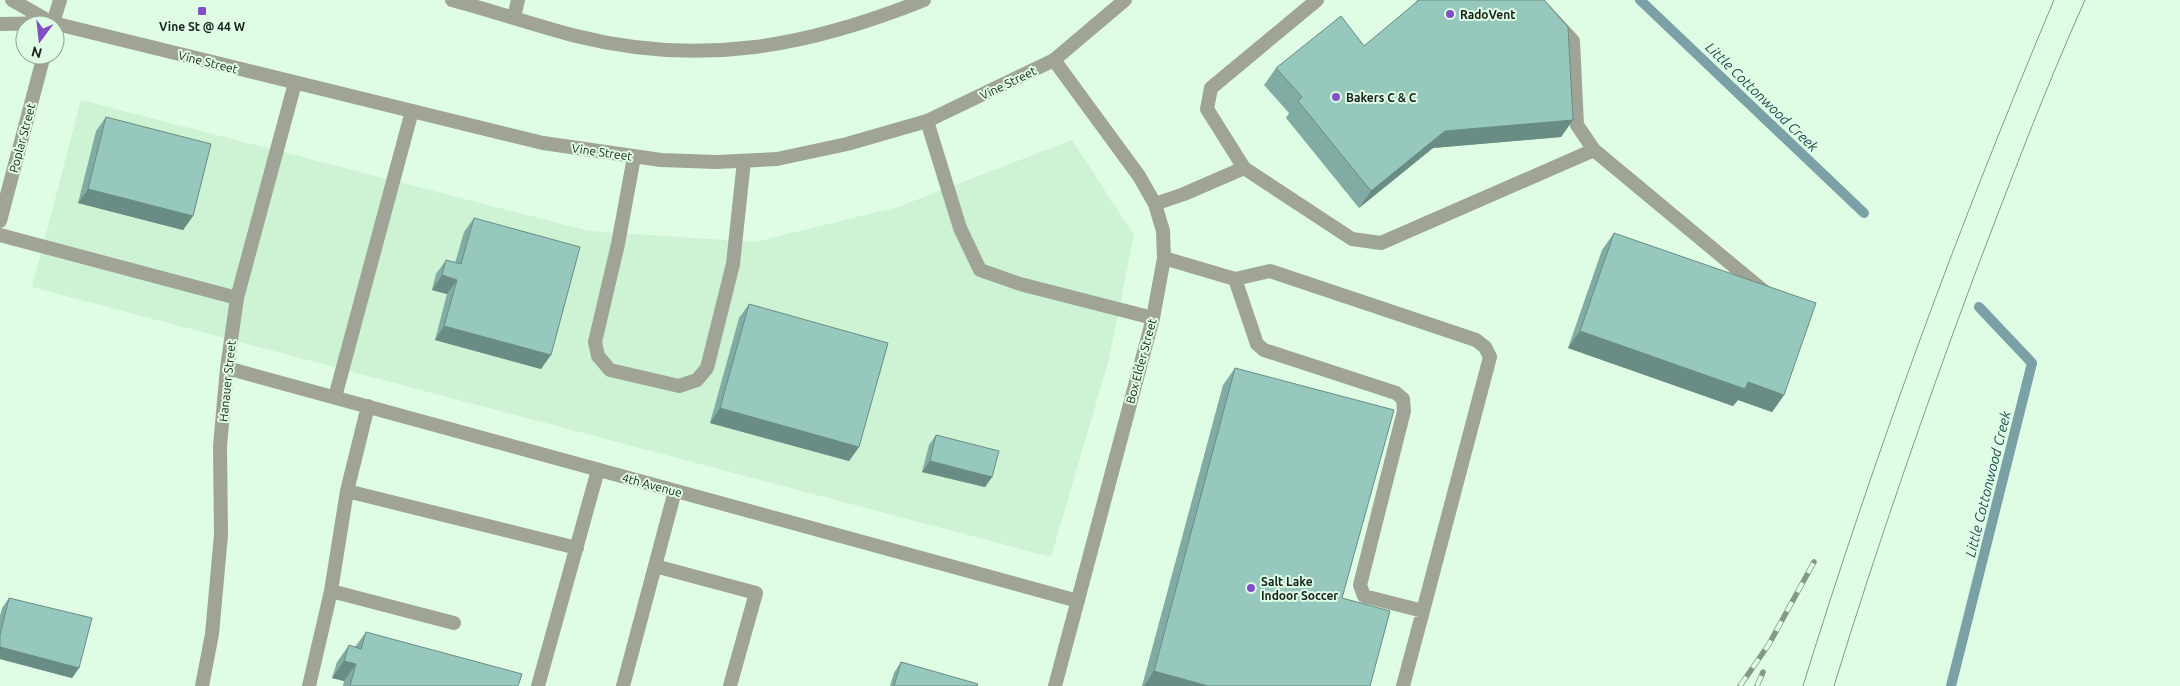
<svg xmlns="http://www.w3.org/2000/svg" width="2180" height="686" font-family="Ubuntu,sans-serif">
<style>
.built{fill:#cdf2d4}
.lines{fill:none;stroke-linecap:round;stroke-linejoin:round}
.stream{stroke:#7aa1a6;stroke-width:10}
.service{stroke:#a0a496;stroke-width:14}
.minor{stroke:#a0a496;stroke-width:14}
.tertiary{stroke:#a0a496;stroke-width:14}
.tram{stroke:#849a88;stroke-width:1}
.rail-casing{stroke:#849a88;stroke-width:5.5}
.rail{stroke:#dffde4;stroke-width:4;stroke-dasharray:11;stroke-linecap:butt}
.wall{fill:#81aca3}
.shaded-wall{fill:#698c84}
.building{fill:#96c8bd;stroke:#698c84}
.poi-dot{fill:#824ec6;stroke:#dffde4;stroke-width:2}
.labels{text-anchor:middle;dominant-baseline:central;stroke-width:4;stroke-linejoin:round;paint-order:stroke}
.poi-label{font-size:12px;font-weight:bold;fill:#162219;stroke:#dffde4;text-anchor:start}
.street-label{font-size:12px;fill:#162219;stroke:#dffde4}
.water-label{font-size:14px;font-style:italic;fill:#1c4951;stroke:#dffde4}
</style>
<rect width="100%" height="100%" fill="#dffde4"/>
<path class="built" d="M81,100l508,131 166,11 143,-35 174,-67 62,95 -25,124 -58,198 -1019,-270z"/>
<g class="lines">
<path class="stream" d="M1640,0l224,213
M1951,686l81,-323 -53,-56"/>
<path class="service" d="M452,0c41,11 82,25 124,36 124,31 231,11 348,-36
M1535,0l38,41 4,84 17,25 172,143
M514,17l4,-17
M53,23l7,-23
M927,121l33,107 20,42 40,14 133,34
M634,157l-16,87 -23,98 3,14 12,14 69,16 18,-6 10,-12 26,-104 11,-103
M1244,168l-37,-59 4,-21 106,-88
M1155,204l29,-10 60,-26 108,71 29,4 213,-93
M0,235l237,63
M1164,258l71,21 35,-8 206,69 9,7 5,10 -67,254 -59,-15 -4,-11 44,-174 -1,-12 -7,-6 -132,-43 -7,-6 -22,-65
M335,397l77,-286
M368,406l-21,85 230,57
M347,491l-16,100 123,32
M655,566l101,27 -26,93
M309,686l22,-95
M538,686l60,-216
M623,686l52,-195
M1403,686l20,-75"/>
<path class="minor" d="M1054,60l85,116 16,28 8,27 1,27 -11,60 -98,368
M0,221l44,-166
M227,368l851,233
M202,686l10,-52 9,-99 -1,-89 7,-78 10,-70 58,-215"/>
<path class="tertiary" d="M12,0l40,23
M0,24l53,-1 490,120 118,17 55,2 61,-3 70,-15 80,-23 127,-61 71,-60"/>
<path class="tram" d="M1803,686c72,-233 156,-461 251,-686
M1834,686c43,-140 91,-278 142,-415 35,-91 69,-182 109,-271"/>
<g class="rail-casing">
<path id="rail" d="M1740,686l29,-42 45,-82
M1757,686l6,-14"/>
</g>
<use href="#rail" class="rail"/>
</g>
<path class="wall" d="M1417,0h127l29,120 -12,17 -128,11 -74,60 -73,-90 3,-5 -25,-28 12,-17 88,-22 51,-42z
M106,117l87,99 -10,14 -105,-27 18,-72z
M474,218l67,151 -106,-29 12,-46 -15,-4 4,-16 10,-14 9,3 9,-31z
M1614,233l170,162 -12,17 -34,-12 -5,6 -165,-58 34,-98z
M749,304l110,143 -10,14 -139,-38 29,-105z
M1235,368l107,230 28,88h-228l81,-301z
M936,435l56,42 -7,10 -63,-15 7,-27z
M9,598l70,70 -7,10 -72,-19v-43l2,-8z
M366,632l152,54h-175l1,-5 -12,-3 5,-16 12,-17 6,2z
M901,662l76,24h-87l4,-13z"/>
<path class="shaded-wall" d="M1573,120l-12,17 -128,11 -74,60 12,-17 74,-60z
M88,189l105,27 -10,14 -105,-27z
M442,275l15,5 -10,14 -15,-4z
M444,326l107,29 -10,14 -106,-29z
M1580,331l168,51 36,13 -12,17 -34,-12 -5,6 -165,-58z
M720,408l139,39 -10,14 -139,-38z
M930,461l62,16 -7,10 -63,-15z
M0,647l79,21 -7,10 -72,-19z
M344,661l12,3 -12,17 -12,-3z
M1154,671l54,15h-64z"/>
<path class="building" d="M1419,0h125l24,27 5,93 -128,11 -74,60 -73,-90 4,-4 -26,-29 65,-52 23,30z
M106,117l105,27 -18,72 -105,-27z
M474,218l106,29 -29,108 -107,-29 13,-46 -15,-5 4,-15 15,4z
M1614,233l202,70 -32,92 -36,-13 -3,7 -165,-58z
M749,304l139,39 -29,104 -139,-39z
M1235,368l159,42 -52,188 48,13 -20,75h-162l-54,-15z
M936,435l63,16 -7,26 -62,-16z
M9,598l83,20 -13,50 -79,-21v-12z
M366,632l156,42 -4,12h-168l6,-22 -12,-3 5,-16 12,4z
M901,662l77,22 -1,2h-83z"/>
<g class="poi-dot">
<rect x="197" y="6" width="10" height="10" rx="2.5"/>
<circle cx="1450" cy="14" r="5"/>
<circle cx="1336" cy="97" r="5"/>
<circle cx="1251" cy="588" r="5"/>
</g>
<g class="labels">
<g class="poi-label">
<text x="1460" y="14">RadoVent</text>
<text x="202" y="26" text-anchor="middle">Vine St @ 44 W</text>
<text x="1346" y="97">Bakers C &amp; C</text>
<text x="1261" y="581">Salt Lake<tspan x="1261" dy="14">Indoor Soccer</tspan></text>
</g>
<g class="street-label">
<text transform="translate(208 62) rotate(14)">Vine Street</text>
<text transform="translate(1008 83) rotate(-26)">Vine Street</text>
<text transform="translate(22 138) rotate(-75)">Poplar Street</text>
<text transform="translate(602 152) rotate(8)">Vine Street</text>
<text transform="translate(1141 361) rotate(-75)">Box Elder Street</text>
<text transform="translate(227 381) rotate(-84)">Hanauer Street</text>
<text transform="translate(652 485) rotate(15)">4th Avenue</text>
</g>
<g class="water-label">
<text transform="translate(1762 97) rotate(44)">Little Cottonwood Creek</text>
<text transform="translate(1988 484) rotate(-76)">Little Cottonwood Creek</text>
</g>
</g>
<g transform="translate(40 40) rotate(195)"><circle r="24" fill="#dffde4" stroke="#8fa593"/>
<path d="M0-4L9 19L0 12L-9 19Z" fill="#824ec6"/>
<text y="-8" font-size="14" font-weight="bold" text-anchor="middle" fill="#162219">N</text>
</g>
</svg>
